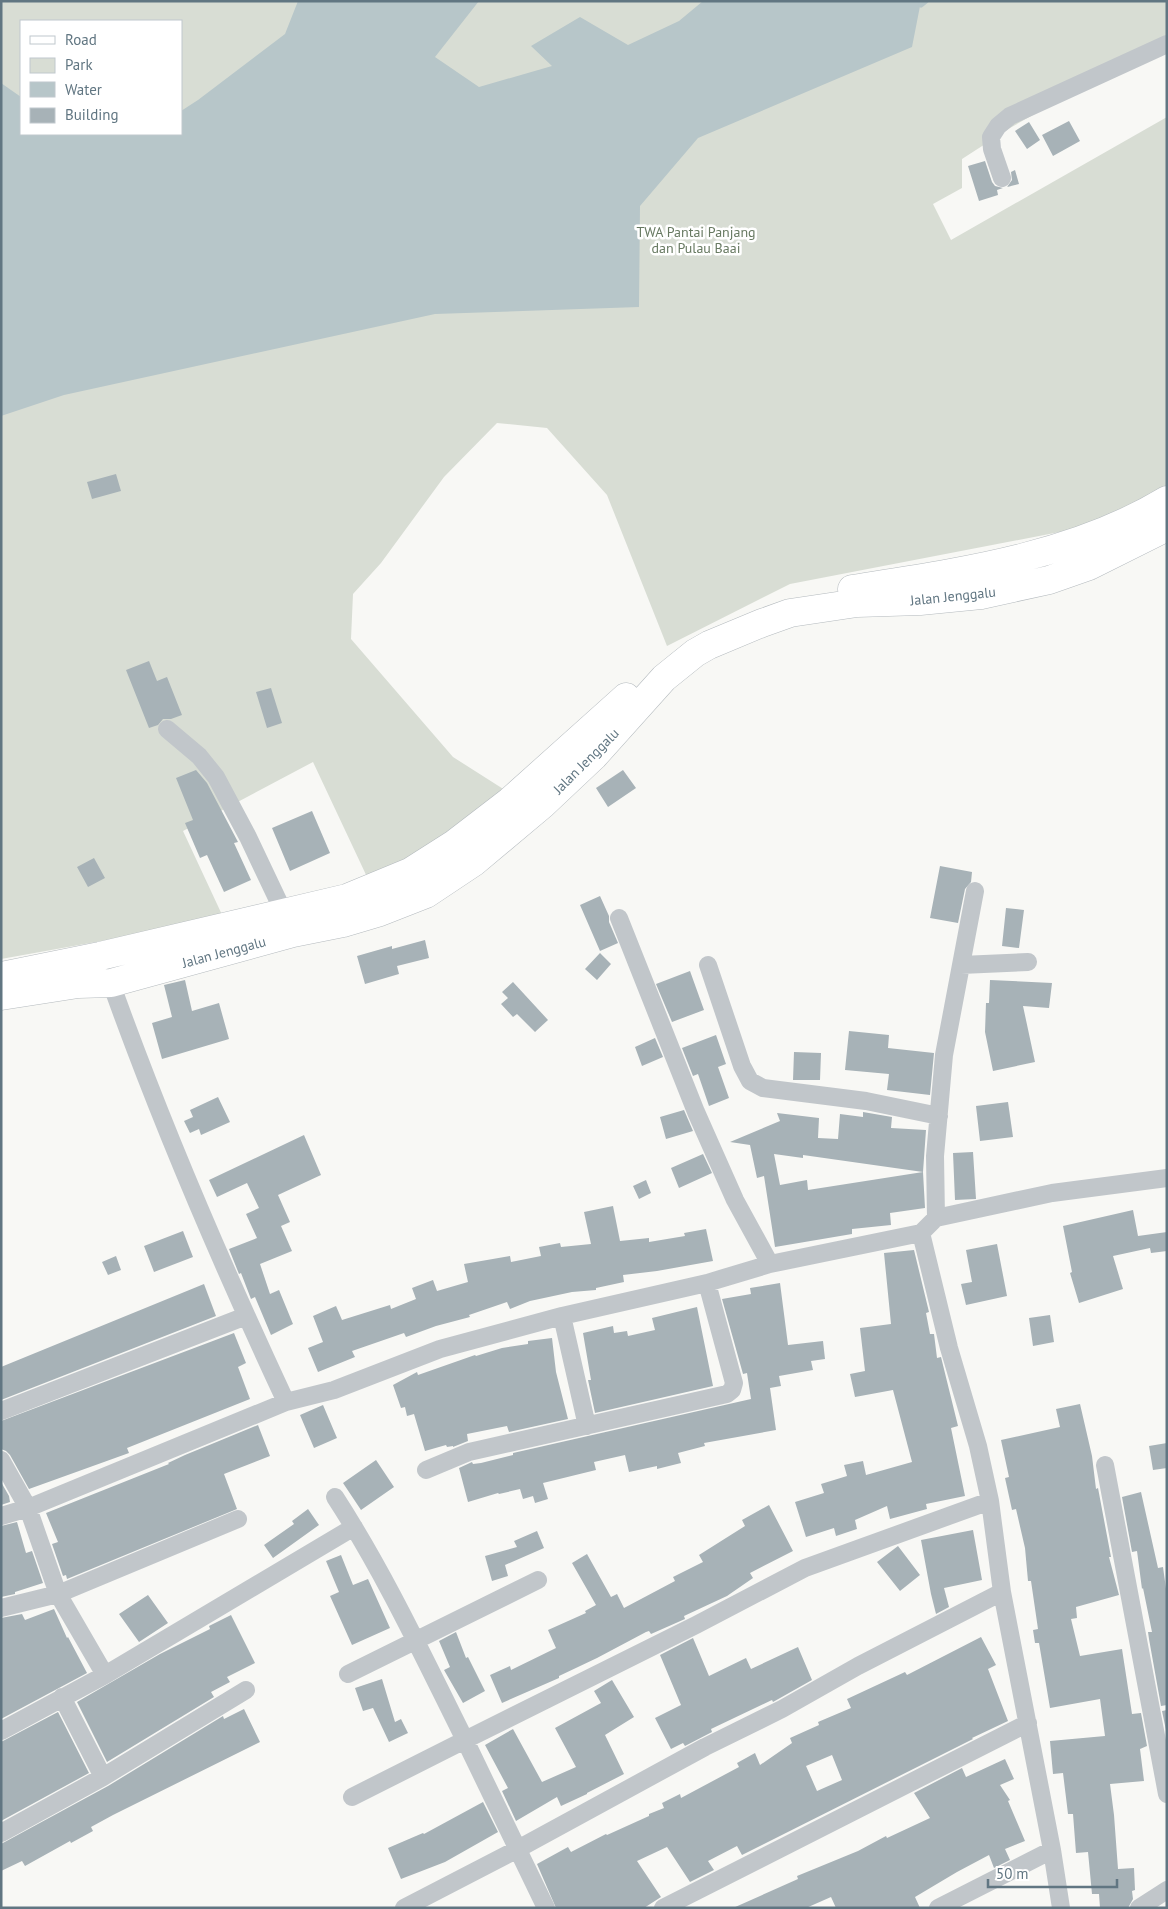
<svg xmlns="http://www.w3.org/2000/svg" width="1168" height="1909" font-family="'PT Sans',sans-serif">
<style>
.green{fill:#d8ddd4;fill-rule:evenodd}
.water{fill:#b7c6c9}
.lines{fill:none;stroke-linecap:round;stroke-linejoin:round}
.stream{stroke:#b7c6c9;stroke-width:5}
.building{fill:#a7b2b7;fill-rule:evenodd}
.primary-casing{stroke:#b4babe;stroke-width:29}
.street{stroke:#c1c6ca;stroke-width:18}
.primary{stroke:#fff;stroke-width:28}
.labels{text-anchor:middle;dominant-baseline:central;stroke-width:5;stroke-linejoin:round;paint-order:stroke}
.park-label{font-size:14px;fill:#677961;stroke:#fff}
.street-label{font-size:14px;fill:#617682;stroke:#fff}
</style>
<rect width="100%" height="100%" fill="#f8f8f5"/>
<path class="green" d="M1,1h1166v38l-157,89 -48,31v29l-29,16 18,36 216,-123v371l-92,41 -285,55 -123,62 -60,-151 -60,-67 -50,-5 -53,54 -63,86 -28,31 -2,45 102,118 55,35 -64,48 -76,39 -55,-117 -130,69 41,88 -223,40zM21,21h160v113h-160z"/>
<path class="water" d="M298,1h181l-44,56 44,30 73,-21 -21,-20 49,-29 48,28 51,-24 24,-20h218l-9,46 -214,91 -58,68 -1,101 -204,7 -371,81 -63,21v-333l20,14v37h160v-23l17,-11 87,-66z"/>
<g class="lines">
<path class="stream" d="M921,5l5,-4"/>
</g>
<path class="building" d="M1069,121l11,20 -27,15 -11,-21z
M1029,122l11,18 -13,9 -12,-18z
M985,161l7,21 3,4 8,2 -6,2 1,5 -19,6 -11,-35z
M1015,170l4,14 -12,3 5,-7 -1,-8z
M116,474l5,17 -29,8 -5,-17z
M149,661l8,20 10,-4 15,38 -11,4h-8l-5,6 -9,3 -23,-58z
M271,688l11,35 -15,5 -11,-36z
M196,770l11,13 31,59 -4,1 17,37 -27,12 -17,-37 -7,3 -15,-35 8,-3 -17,-42z
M623,770l13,18 -28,19 -12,-19z
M312,811l18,42 -40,18 -18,-43z
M94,858l11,20 -17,9 -11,-20z
M940,866l32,6 -1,10 -6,7 -7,34 -28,-5z
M600,896l9,20v6l9,21 -18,8 -20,-46z
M1006,908l18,2 -5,38 -17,-2z
M425,940l4,18 -32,8 2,8 -34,10 -8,-28 35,-10v3z
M600,953l11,11 -14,16 -12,-11z
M690,971l14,39 -32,12 -16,-38z
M185,980l7,31 27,-8 10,36 -67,20 -10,-36 20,-6 -8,-32z
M990,980l62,3 -3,25 -26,-2 12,56 -42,9 -8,-39 1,-29h3z
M513,982l35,38 -13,12 -18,-18 -4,3 -12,-13 7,-6 -6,-6z
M849,1031l40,4 -1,13 46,5 -4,42 -43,-5 2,-16 -44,-4z
M716,1035l10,29 -8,3 11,31 -20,8 -11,-32 -5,2 -11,-28z
M655,1038l8,19 -21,9 -7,-19z
M794,1052l27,1 -1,27h-27z
M218,1097l12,25 -29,13 -2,-6 -9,4 -6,-12 9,-4 -3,-7z
M1008,1102l5,35 -33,4 -4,-35z
M684,1110l9,21 -27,8 -6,-22z
M863,1112l29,5 -1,11 35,2 -3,42 -120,-17v3l-29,-4 6,31 27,-5 1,10 115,-18 2,36 -35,5 1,12 -39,4v5l-77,13 -11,-71 -7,2 -7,-33 -20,-3 50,-21 -3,-8 42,5 -1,20 20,1 2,-25 23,3z
M304,1135l17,40 -43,20 12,27 -9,4 11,25 -32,13 10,30 9,-4 14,34 -22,11 -16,-38 -4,2 -10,-26 -2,1 -10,-25 28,-11 -11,-24 13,-6 -12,-25 -30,14 -8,-17z
M973,1152l3,47 -21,1 -2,-47z
M703,1154l9,19 -33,15 -8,-20z
M646,1180l5,13 -12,6 -6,-13z
M613,1206l7,35 29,-3v4l36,-6 -1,-3 22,-4 7,32 -56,10 -34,4 1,7 -28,6v2l-24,2 -42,9 -20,8 -3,-7 -38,13 1,2 -34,9 -30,11 -2,-4 -52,18 3,6 -37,15 -10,-24 15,-6 -10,-26 23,-10 6,14 48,-15 1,4 25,-10 -4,-11 21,-8 4,11 31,-9 -4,-18 46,-8 1,6 30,-6 -2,-9 21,-4 1,4 30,-3 -7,-32z
M1133,1210l5,26 29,-4v19l-16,2 -1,-5 -37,8 10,33 -44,14 -9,-30 2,-1 -9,-46z
M183,1231l10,26 -39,15 -10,-26z
M997,1244l10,52 -41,9 -5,-21 11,-2 -6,-32z
M914,1250l15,62 -3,1 4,21h4l3,24 4,-1 17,69 -7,2 14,68 -39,8 1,5 -37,10 -3,-13 -32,14 2,9 -21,7 -2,-8 -28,9 -11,-35 29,-9 -3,-9 26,-8 -3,-11 19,-4 3,14 46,-13 -19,-72 -38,7 -5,-23 15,-3 -5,-43 31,-4 -7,-71z
M116,1256l5,14 -13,5 -6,-13z
M780,1283l8,62 35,-4 2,18 -14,2 2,9 -34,6 2,10 -11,2 6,42 -72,13 1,3 -27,7 3,10 -24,6v-3l-28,6 -4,-17 -31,7 2,8 -53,13 5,16 -13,4 -2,-7 -10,3 -3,-10 -21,5 -1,-1 -30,9 -9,-34 13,-6 1,2 8,-1 32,-8v-2l238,-54 -4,-26 -4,1 -21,-75 29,-5 -1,-6z
M204,1284l12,32 -215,84v-33z
M697,1307l16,79 -118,27 -7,-33h3l-8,-47 30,-7 1,7 13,-2 1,5 27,-6 -3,-12z
M1050,1315l4,27 -21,4 -4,-28z
M234,1333l12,30 -8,4 12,32 -123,49 2,5 -100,36 -19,-34 -4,-4 -5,-2v-28z
M552,1338l4,34 12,47 -59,13 -2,-6 -40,8 1,7 -15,6v-1l-6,1 -1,-2 -21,6 -11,-37 -7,2 -2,-9 -4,1 -8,-23 24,-13 1,3 57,-20 1,1 26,-8 26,-4v-3z
M1080,1404l12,52 4,33 2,-1 13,69h-2l10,38 -43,12 1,11 -6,1 9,37 42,-7 10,65 9,-1 6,33 -7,3 4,32 -34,3 4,31 4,54 16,-1 1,22 -3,1 1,8 -5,9h-28l-1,-14h-7l-4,-42 -12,1 -3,-39h-5l-5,-41 -10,1 -3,-33 55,-5 -5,-37 -50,9 -11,-65h-4l-2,-13 5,-1 -7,-48h-3l-3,-33 -9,-39 -4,1 -7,-32 4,-1 -8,-37 59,-13 -4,-18z
M323,1405l14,33 -23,10 -14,-33z
M258,1425l12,31 -46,18 13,35 -170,70 -1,-4 -3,1 -11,-32 6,-2 -12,-29 123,-49 -1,-1 17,-8z
M1167,1443v25l-14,2 -4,-24z
M376,1460l18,27 -33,23 -18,-27z
M1,1482l8,14 1,6 -9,3z
M1141,1492l17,76 5,-1 4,29v109l-6,1 -12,-67 -1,-7h4l-9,-44 -1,1 -5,-38 -5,1 -10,-55z
M769,1505l24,46 -43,22 3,5 -26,18 -43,20 1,3 -34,15 -2,-3 -3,1 -49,26 -38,18v2l-57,25 -12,-28 20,-9 1,4 45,-22 -8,-18 38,-17 -1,-2 11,-6 -24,-42 15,-9 24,43 6,-3 7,14 51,-27 -2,-4 30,-15 -4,-7 46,-29 -3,-6z
M308,1509l11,16 -46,33 -9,-13 30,-21 -2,-3z
M17,1522l9,31 6,-2 11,32 -28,9v2l-14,3v-71z
M973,1530l9,50 -38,8 5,19 -13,7 -5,-20 -10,-54z
M537,1531l7,17 -39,17 3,11 -16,5 -7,-25 32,-9 -3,-6z
M898,1546l22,29 -20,16 -23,-29z
M341,1555l12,30 15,-6 22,49 -38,17 -22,-49 9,-4 -13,-31z
M148,1595l20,28 -29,19 -20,-28z
M54,1609l13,29 1,-1 19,36 -86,46v-101l21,-4 3,6z
M231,1615l24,48 -28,14 3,5 -19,10 3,5 -107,65 -30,-60 83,-48 50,-25 -1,-3z
M456,1632l10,26 2,-1 17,34 -22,12 -19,-33 6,-3 -11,-26z
M981,1637l15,28 -8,4 20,52 -36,17 1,1 -231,116 -5,-9 -29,15 6,9 -24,12 -23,-35 -30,14 24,36 -17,11h-88l-19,-44 31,-17 3,5 35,-18 1,1 42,-19v-2l15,-6 -2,-5 18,-9 1,4 58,-31 -2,-4 18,-10 5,12 32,-22 -2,-5 29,-13 -1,-3 33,-14 -4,-9 58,-27 2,3zM832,1755l10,25 -25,11 -11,-25z
M693,1638l16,38 37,-18 5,11 47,-22 14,33 -39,22 -1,-2 -61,29 1,3 -27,14 -2,-3 -12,6 -16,-31 26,-13 -21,-50z
M382,1679l13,43 6,-3 7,14 -19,9 -16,-34 -10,3 -8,-23z
M612,1680l22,37 -29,18 19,39 -37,19v1l-26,12 -4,-9 -41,24 -14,-30 6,-3 -23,-43 28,-16 29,53 34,-15 -21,-39 46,-25 -7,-12z
M244,1709l16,33 -147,73 -22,12 2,4 -22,12 -1,-2 -45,25 -3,-5 -21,10v-27l107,-58 115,-70 1,3z
M1167,1710v25l-5,-24z
M58,1712l31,61 -88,48v-79z
M1005,1759l9,20 -14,6 10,15 -2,1 17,40 -20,8 5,11 -16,8 -5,-13 -32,17 -42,25 5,11h-84l-5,-11 -25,11h-73l65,-29 -1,-3 61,-25 28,-15 1,2 43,-20 -16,-25 48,-25 4,9z
M483,1802l15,30 -53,30 -44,17 -13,-31 35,-15 1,1z"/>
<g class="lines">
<g class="primary-casing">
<path id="primary" d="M852,589c107,-17 221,-32 315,-89
M1,976l99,-20 247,-58 63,-26 44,-28 56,-43 116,-104
M1,996l77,-12 33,-1 182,-50 50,-10 37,-11 46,-18 48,-32 68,-57 52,-49 70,-78 31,-25 14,-8 53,-22 28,-10 67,-10 63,-2 61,-6 68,-15 40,-14 78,-39"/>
</g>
<path class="street" d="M1002,178l-10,-29 -1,-12 7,-11 12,-10 157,-72
M167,729l32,27 17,21 32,60 36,76
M619,918l77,194 39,88 35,64
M708,965l34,101 8,15 13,7 103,13 73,15
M961,965l67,-3
M111,983c51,143 111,282 175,419l48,-12 106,-41 122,-33 145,-33 63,-19 151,-31 15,-15 116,-25 115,-15
M936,1218l-1,-62 9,-101 31,-164
M921,1233l28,115 29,98 12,55 12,91 50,258 9,58
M562,1316l25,110
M1,1411l245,-95
M1,1460l27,48 30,86 47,81
M1105,1465l62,329
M426,1470l43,-18 258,-58 5,-4 2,-7 -27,-100
M335,1497c50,77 89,161 130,243l-113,57
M1,1516l27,-8 258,-106
M1,1608l57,-14 180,-75
M348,1674l190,-94
M62,1697l41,80
M1,1731l104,-56 249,-148
M1,1833l102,-56 143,-87
M404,1908l112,-58 189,-103 77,-38 76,-43 144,-74
M546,1908l-81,-168 231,-115 109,-57 185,-67
M663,1908l365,-185
M938,1908l114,-58
M1139,1908l28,-18"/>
<use href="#primary" class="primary"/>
</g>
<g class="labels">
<g class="park-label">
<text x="696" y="232">TWA Pantai Panjang<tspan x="696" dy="16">dan Pulau Baai</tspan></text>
</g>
<g class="street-label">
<text transform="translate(953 596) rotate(-6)">Jalan Jenggalu</text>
<text transform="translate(586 761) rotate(-45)">Jalan Jenggalu</text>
<text transform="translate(224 952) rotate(-15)">Jalan Jenggalu</text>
</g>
</g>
<rect width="1168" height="1909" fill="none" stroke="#617682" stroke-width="5"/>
<rect x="20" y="20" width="162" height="115" fill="#ffffff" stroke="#c0c8cd"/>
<rect x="30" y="36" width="25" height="8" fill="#ffffff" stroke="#c0c8cd"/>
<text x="65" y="45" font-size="15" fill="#617682">Road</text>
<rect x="30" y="58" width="25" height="15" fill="#d8ddd4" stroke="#c0c8cd"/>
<text x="65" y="70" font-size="15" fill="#617682">Park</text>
<rect x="30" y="82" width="25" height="15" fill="#b7c6c9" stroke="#c0c8cd"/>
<text x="65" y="95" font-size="15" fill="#617682">Water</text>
<rect x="30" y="108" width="25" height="15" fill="#a7b2b7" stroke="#c0c8cd"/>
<text x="65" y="120" font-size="15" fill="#617682">Building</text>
<path d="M988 1879v8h129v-8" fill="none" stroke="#617682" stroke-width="2.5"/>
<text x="996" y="1879" font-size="15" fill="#617682" stroke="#ffffff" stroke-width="4" paint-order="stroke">50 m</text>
</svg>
